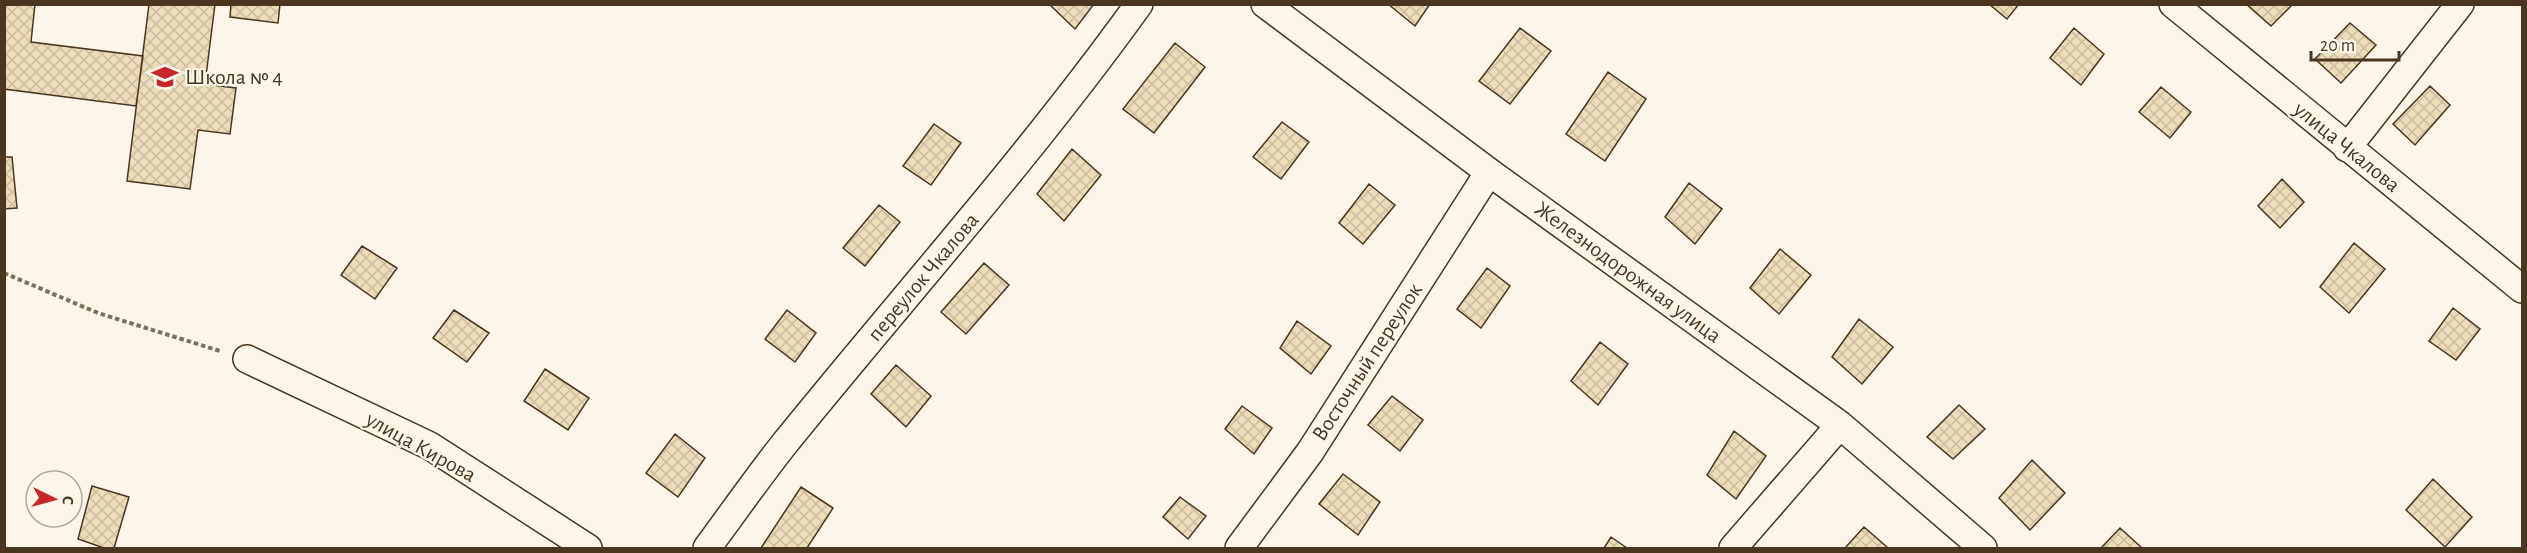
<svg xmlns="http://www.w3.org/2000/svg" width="2527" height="553" font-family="'Alegreya Sans',sans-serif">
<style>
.building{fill:url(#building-cross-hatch);stroke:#4a3520;stroke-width:1.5}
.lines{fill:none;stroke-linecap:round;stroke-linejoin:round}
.street-casing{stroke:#4a3520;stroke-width:30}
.path{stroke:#7f6f5c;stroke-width:4;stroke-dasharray:4.5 3;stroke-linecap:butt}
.street{stroke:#fbf6e9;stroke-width:27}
.labels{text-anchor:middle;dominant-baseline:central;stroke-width:4.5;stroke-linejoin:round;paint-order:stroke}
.poi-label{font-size:22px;fill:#4a3520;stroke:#fbf6e9;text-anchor:start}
.street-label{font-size:22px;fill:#4a3520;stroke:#fbf6e9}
</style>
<defs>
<pattern id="building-cross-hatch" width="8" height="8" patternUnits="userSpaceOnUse" patternTransform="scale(1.5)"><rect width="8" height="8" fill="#ecdcbc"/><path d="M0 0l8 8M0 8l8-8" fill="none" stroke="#ccbda1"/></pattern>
</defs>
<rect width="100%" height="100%" fill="#fbf6e9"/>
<path class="building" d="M4,4h31l-4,38 112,14 -7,50 -132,-17z
M149,4h66l-10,80 31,4 -6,46 -32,-4 -8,59 -63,-8z
M231,4h49l-2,19 -48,-6z
M1049,4h45l-19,25z
M1388,4h42l-15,22z
M1989,4h30l-12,15z
M2246,4h47l-22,22z
M2350,23l26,22 -35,38 -26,-24z
M1520,28l31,23 -41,53 -31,-23z
M2074,28l30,26 -23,31 -31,-27z
M1175,43l30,24 -51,66 -31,-24z
M1608,72l38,27 -41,62 -39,-27z
M2430,86l20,19 -35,40 -22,-21z
M2161,87l30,25 -21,26 -31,-26z
M1282,122l27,20 -28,37 -28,-22z
M934,124l27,19 -30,42 -28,-19z
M1072,149l29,26 -37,46 -27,-27z
M4,157h8l5,51 -13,1z
M2282,179l22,23 -24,26 -22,-22z
M1689,183l33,26 -27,35 -30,-27z
M1369,184l26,21 -32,39 -24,-21z
M879,205l21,17 -35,44 -22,-18z
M2354,243l31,26 -36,44 -29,-26z
M362,246l35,22 -22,31 -34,-24z
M1780,249l31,26 -32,39 -29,-26z
M984,263l25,22 -43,49 -25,-22z
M1487,268l23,18 -29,42 -24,-19z
M2453,308l27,21 -24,31 -27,-19z
M454,310l35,23 -22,29 -34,-24z
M787,310l29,23 -21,29 -30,-23z
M1859,319l34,28 -31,37 -30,-27z
M1297,321l34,25 -20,28 -31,-26z
M1600,342l28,22 -30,41 -27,-24z
M896,365l35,31 -25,31 -35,-33z
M545,369l44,29 -21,32 -44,-29z
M1392,396l31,24 -23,31 -32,-26z
M1959,405l26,24 -32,30 -26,-22z
M1242,406l30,22 -18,26 -29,-25z
M1734,431l32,25 -30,43 -29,-24z
M675,434l30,24 -27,39 -32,-24z
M2032,460l33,33 -35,37 -31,-32z
M1343,474l37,28 -22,33 -39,-31z
M2433,479l39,38 -27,30 -39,-37z
M92,486l37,11 -15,51h-10l-26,-9z
M801,487l32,21 -26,40h-46z
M1180,497l26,19 -18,23 -25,-22z
M1864,527l24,21h-43z
M2120,528l22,20h-41z
M1611,537l16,11h-23z"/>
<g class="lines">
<g class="street-casing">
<path id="street" d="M1265,4l224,168 351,253 143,123
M2173,4l349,285
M2347,148l113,-144
M247,359l183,87 158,102
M707,548c26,-35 51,-71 78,-105 118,-146 244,-286 354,-439
M1239,548l71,-96 179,-280
M1733,548l107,-123"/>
</g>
<path class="path" d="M4,273l94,40 122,38"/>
<use href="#street" class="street"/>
</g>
<defs>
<g id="school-bare" transform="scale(2.07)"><path d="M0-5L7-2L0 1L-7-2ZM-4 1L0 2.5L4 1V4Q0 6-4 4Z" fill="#c62828" stroke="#fbf6e9" stroke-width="2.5" paint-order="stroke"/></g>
</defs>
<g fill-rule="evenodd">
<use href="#school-bare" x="165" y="77"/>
</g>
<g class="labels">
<g class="poi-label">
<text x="185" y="77">Школа № 4</text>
</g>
<g class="street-label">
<text transform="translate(2347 147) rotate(39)">улица Чкалова</text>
<text transform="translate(1628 272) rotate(36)">Железнодорожная улица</text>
<text transform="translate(923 277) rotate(-50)">переулок Чкалова</text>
<text transform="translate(1367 362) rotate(-57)">Восточный переулок</text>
<text transform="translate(421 447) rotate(29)">улица Кирова</text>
</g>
</g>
<rect width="2527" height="553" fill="none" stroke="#4a3520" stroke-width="12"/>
<g transform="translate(54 499) rotate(95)"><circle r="28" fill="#fbf6e9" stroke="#b4a999" stroke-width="1.5"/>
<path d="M0-4.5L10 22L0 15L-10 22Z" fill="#c62828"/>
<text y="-9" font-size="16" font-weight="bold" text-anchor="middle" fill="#4a3520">С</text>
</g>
<path d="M2311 51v9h88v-9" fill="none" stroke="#4a3520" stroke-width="3"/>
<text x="2320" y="51" font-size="18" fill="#4a3520" stroke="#fbf6e9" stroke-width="4.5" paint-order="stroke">20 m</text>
</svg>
